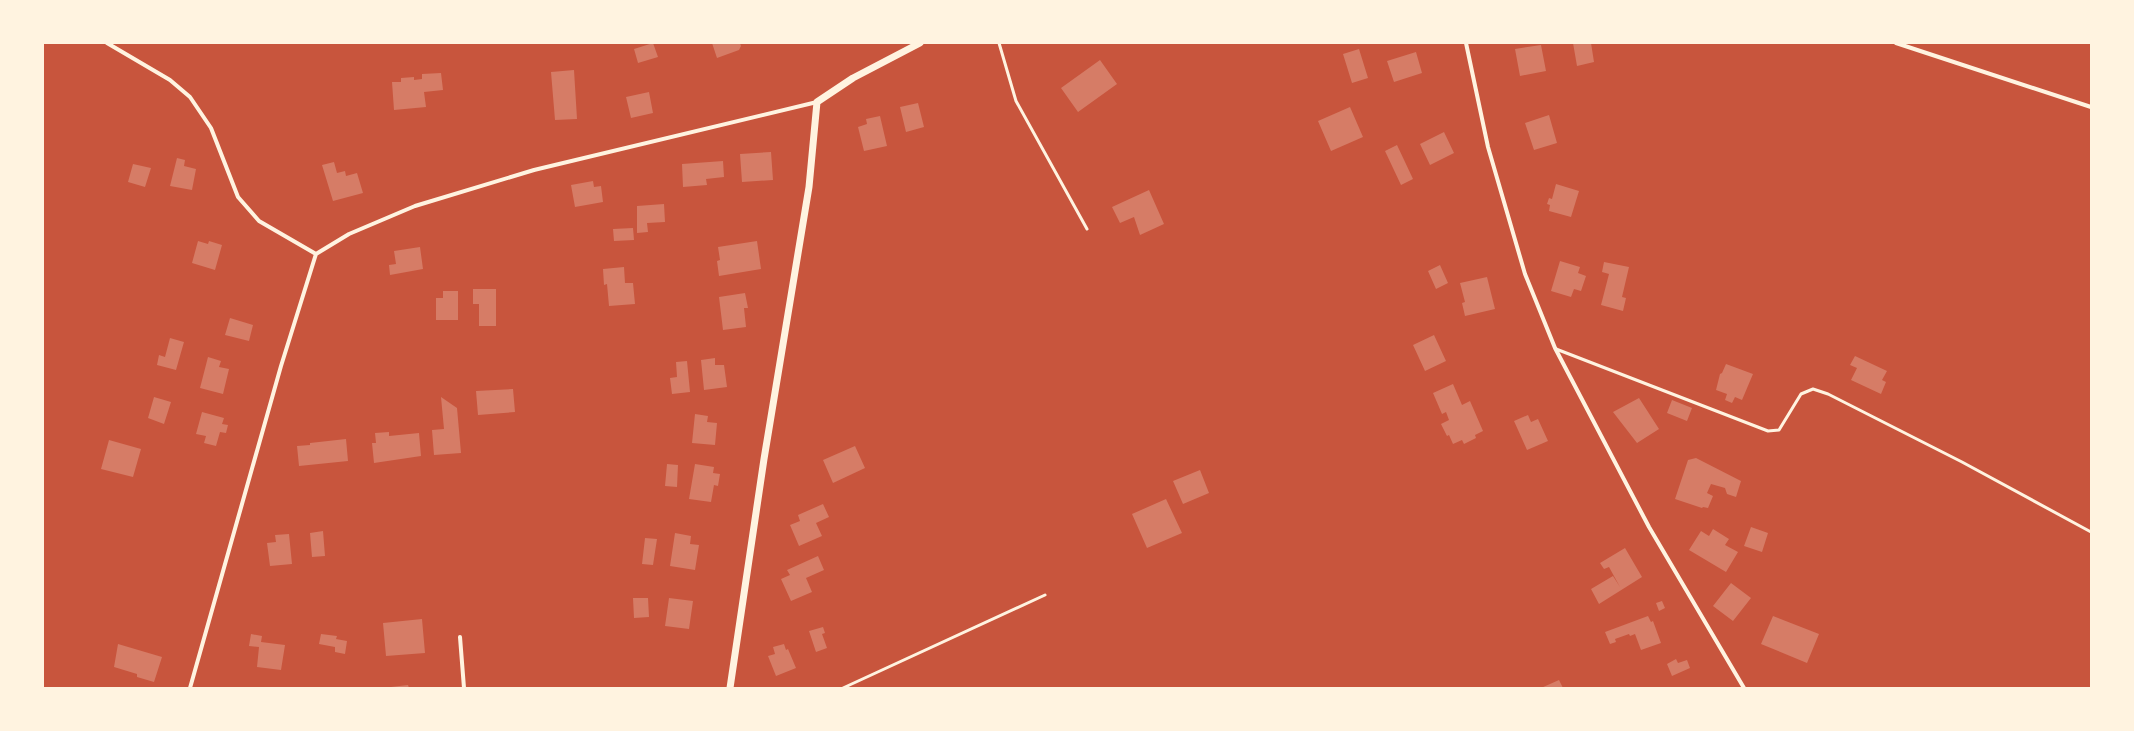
<svg xmlns="http://www.w3.org/2000/svg" width="2134" height="731" font-family="Arial,sans-serif">
<style>
.building{fill:#d67c66}
.lines{fill:none;stroke-linecap:round;stroke-linejoin:round}
.service{stroke:#fff3e0;stroke-width:3}
.minor{stroke:#fff3e0;stroke-width:4}
.tertiary{stroke:#fff3e0;stroke-width:7}
</style>
<rect width="100%" height="100%" fill="#c8553d"/>
<path class="building" d="M653,43l5,14 -20,6 -4,-14z
M712,43h28l1,3 -2,4 -22,8z
M1573,43h18l3,19 -17,4z
M1541,45l5,26 -26,5 -5,-27z
M1359,49l9,29 -16,5 -9,-29z
M1416,52l6,21 -28,9 -7,-21z
M1100,60l17,24 -39,28 -17,-24z
M574,70l3,49 -22,1 -4,-48z
M441,73l2,17 -19,2 2,15 -32,3 -2,-28h9v-4l13,-1v3l8,-1v-5z
M649,92l4,21 -22,5 -5,-21z
M918,103l6,24 -18,5 -6,-25z
M1350,107l13,30 -32,14 -13,-30z
M1549,115l8,28 -23,7 -9,-27z
M880,116l7,30 -23,5 -6,-24 9,-3 -1,-5z
M1444,132l10,21 -24,12 -10,-21z
M1397,145l16,34 -12,6 -16,-34z
M771,152l2,28 -31,2 -2,-28z
M177,158l8,2 -1,6 12,3 -4,21 -22,-4z
M723,161l1,16 -18,2 1,6 -24,2 -1,-23z
M334,162l3,11 8,-2 1,5 11,-3 6,20 -30,8 -11,-36z
M133,164l18,4 -6,19 -17,-5z
M593,181l1,6 7,-1 2,16 -28,5 -4,-22z
M1556,184l23,7 -8,26 -22,-6 1,-6 -3,-1 2,-6 3,1z
M1149,190l15,34 -24,11 -6,-18 -14,6 -8,-16z
M664,204l1,18 -18,1 1,9 -11,1v-27z
M633,228l1,12 -20,1 -1,-12z
M198,241l10,3 1,-3 13,4 -7,25 -23,-7z
M757,241l4,28 -42,7 -2,-15 3,-1 -2,-13z
M420,247l3,22 -33,6 -1,-10 7,-1 -2,-13z
M1560,261l20,6 -2,6 8,3 -5,15 -7,-2 -3,8 -20,-6z
M1604,262l25,5 -7,30 4,1 -3,13 -22,-6 8,-31 -7,-2z
M1440,265l8,18 -12,6 -8,-18z
M624,267l1,16h8l2,21 -26,2 -2,-22 -3,1 -1,-16z
M1487,277l8,32 -30,7 -3,-13 3,-1 -5,-19z
M473,289h23v37h-17v-22h-6z
M443,291h15v29h-22v-22h7z
M745,293l3,15h-4l2,19 -23,3 -4,-33z
M230,318l23,7 -4,16 -24,-6z
M1434,335l12,26 -21,10 -12,-26z
M170,338l14,4 -8,28 -19,-5 2,-10 6,2z
M1855,356l32,15 -5,9 4,2 -5,12 -30,-14 6,-12 -7,-3z
M208,357l13,4 -2,6 10,2 -6,25 -23,-6z
M715,358v7h9l3,22 -23,3 -3,-30z
M687,361l3,31 -18,2 -2,-16 7,-1 -1,-15z
M1726,364l27,10 -11,26 -7,-3 -3,6 -7,-3 2,-6 -11,-4 4,-16 2,-1z
M1453,384l9,21 8,-4 13,30 -8,4 1,3 -12,6 -2,-4 -9,4 -4,-9 -2,1 -6,-12 8,-4 -3,-8 -4,2 -9,-21z
M513,389l2,23 -37,3 -2,-24z
M154,397l17,5 -7,22 -16,-6z
M441,397l16,11 4,45 -27,2 -2,-25 12,-1z
M1639,398l20,31 -22,14 -24,-31z
M1672,400l20,8 -5,13 -20,-8z
M202,412l22,6 -2,6 6,1 -2,8 -6,-1 -4,14 -12,-3 2,-7 -10,-2z
M695,414l13,2 -1,6 10,1 -2,22 -23,-2z
M1528,415l3,7 7,-3 10,22 -21,9 -13,-29z
M389,432v4l30,-3 2,23 -47,7 -2,-20h4l-1,-10z
M346,439l2,22 -49,5 -2,-20 13,-1v-2z
M109,440l32,9 -8,28 -32,-8z
M855,446l10,22 -32,15 -10,-23z
M1696,458l45,23 -5,16 -9,-3 -2,-6 -14,-4 -4,9 6,3 -5,12 -5,-1 -1,1 -27,-9 13,-39z
M667,464l11,1 -1,22 -12,-1z
M695,464l19,3 -1,6 7,1 -2,12 -4,-1 -3,17 -22,-3z
M1200,470l9,23 -26,11 -10,-23z
M1166,499l16,34 -35,15 -15,-34z
M823,504l6,13 -13,6 6,13 -23,10 -9,-21 10,-4 -2,-6z
M1751,527l17,6 -6,19 -18,-6z
M1713,529l16,10 -4,6 13,7 -12,20 -37,-22 12,-19 8,5z
M323,531l2,25 -13,1 -2,-24z
M675,533l16,3 -1,8 9,1 -4,25 -25,-4z
M289,534l3,30 -22,2 -3,-23 9,-1 -1,-7z
M645,538l12,1 -4,26 -11,-1z
M1625,548l17,29 -43,27 -8,-15 22,-13 7,11 -11,-20 -5,2 -4,-6z
M818,556l6,14 -18,8 6,14 -21,9 -10,-22 9,-4 -3,-5z
M1731,583l20,15 -18,23 -20,-15z
M633,598h15l1,19 -15,1z
M669,598l24,3 -4,28 -24,-3z
M1662,601l3,7 -6,3 -3,-8z
M1648,616l3,6 2,-1 8,22 -20,7 -6,-16 -5,2 -1,-2 -14,5 1,3 -6,2 -5,-12z
M1773,616l46,18 -12,29 -46,-19z
M422,619l3,34 -39,3 -3,-33z
M823,627l2,6 -3,1 5,14 -11,4 -7,-21z
M251,634l11,2 -1,6 24,3 -4,25 -24,-3 2,-20 -10,-1z
M321,634l16,2 -1,3 11,2 -2,13 -10,-2v-5l-16,-3z
M118,644l44,13 -8,25 -17,-5v-3l-23,-7z
M784,644l2,6 2,-1 8,19 -20,8 -8,-20 7,-2 -2,-7z
M1676,659l2,4 9,-3 3,8 -18,8 -5,-12z
M1559,680l4,8h-22z
M408,685l1,3h-18v-1z"/>
<g class="lines">
<path class="service" d="M999,43l17,58 71,128
M1556,349l212,82 11,-1 22,-36 12,-5 15,5 134,68 129,70
M843,688l202,-93"/>
<path class="minor" d="M107,43l63,37 20,17 21,31 27,69 21,24 57,33
M1466,43l22,104 37,127 30,74 94,179 95,161
M1896,43l195,64
M460,637l4,51
M190,688l91,-322 35,-112 33,-20 66,-28 119,-36 283,-68"/>
<path class="tertiary" d="M730,688l34,-229 45,-272 8,-85 36,-24 67,-35"/>
</g>
<rect width="2134" height="731" fill="none" stroke="#fff3e0" stroke-width="88"/>
</svg>
